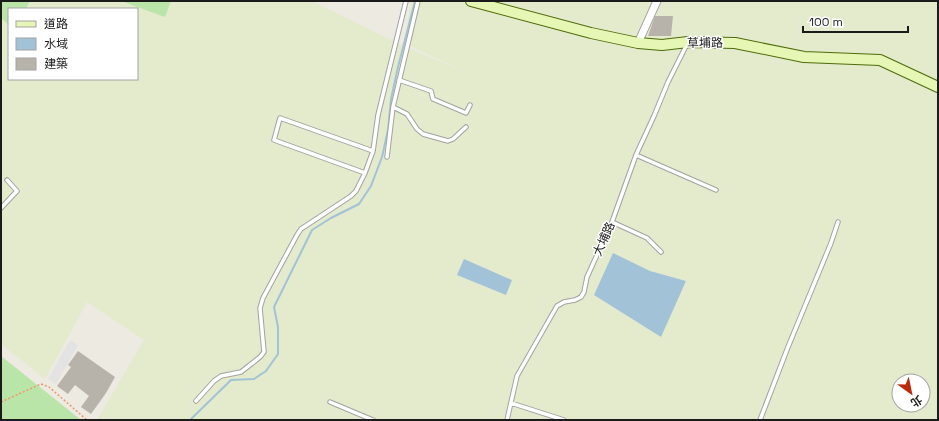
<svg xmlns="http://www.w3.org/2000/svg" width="939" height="421" font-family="'Space Grotesk','Noto Sans TC',sans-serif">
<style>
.farmland{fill:#e3ebcc;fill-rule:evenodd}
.grass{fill:#bae5a8}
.parking{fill:#e3e3e3}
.water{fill:#a2c2d8}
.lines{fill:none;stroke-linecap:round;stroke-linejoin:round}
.stream{stroke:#a2c2d8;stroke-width:2}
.building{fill:#b8b3aa}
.lane-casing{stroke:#a2a2a2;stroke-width:5.5}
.street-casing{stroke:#a2a2a2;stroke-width:9}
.secondary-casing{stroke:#4e6b09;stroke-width:12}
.path{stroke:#f3926b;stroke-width:1.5;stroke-dasharray:2 2;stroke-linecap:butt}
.lane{stroke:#fff;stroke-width:3.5}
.street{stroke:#fff;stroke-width:7}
.secondary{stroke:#e6f6b5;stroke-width:10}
.labels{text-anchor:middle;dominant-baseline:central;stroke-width:3;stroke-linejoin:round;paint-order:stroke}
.street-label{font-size:12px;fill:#1b1b1b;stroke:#fff}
</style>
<rect width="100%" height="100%" fill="#eceae1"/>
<path class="farmland" d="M30,1h91l44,15 6,-15h141l85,42 74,32 -67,-32 7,-42h527v419h-841l47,-80 -57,-38 -42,77 -44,-35v-326l8,7v54h128v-70h-111zM899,381h24v24h-24z"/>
<path class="grass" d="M1,1h29l-4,8h-17v16l-8,-7z
M121,1h50l-6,16z
M1,356l80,64h-80z"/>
<path class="parking" d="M70,340l8,5 -22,39 -8,-5z"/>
<path class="water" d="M613,253l37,18 36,10 -25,56 -67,-42z
M464,259l48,21 -6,15 -49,-20z"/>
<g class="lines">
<path class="stream" d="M190,420l41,-40 23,-1 12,-8 12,-17v-27l-4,-20 38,-77 19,-12 28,-14 12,-18 11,-29 6,-27 3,-31 7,-32 17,-66"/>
</g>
<path class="building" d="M655,16h18l-2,20h-23z
M78,351l37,26 -9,16 -15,21 -10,-7 8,-11 -14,-11 -7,9 -11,-8 14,-19 -3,-2z"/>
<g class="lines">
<g class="lane-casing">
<path id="lane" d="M399,80l32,11 2,8 33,14 4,-8
M393,107l14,7 10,15 6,5 25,7 5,-2 13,-12
M636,155l80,35
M387,157l6,-50 25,-106
M365,173l-91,-33 6,-22 93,33
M1,208l16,-17 -10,-11
M612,222l35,16 14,14
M196,401l18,-20 7,-5 20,-4 19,-15 4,-5 -4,-44 3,-10 34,-63 4,-6 50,-33 5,-5 9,-18 8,-22 5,-36 28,-114
M330,402l43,18
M511,403l53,17
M507,420l10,-44 40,-70 7,-4 11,-2 6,-3 3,-5 3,-15 25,-55 24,-67 18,-39 14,-34 19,-38
M760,420l28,-73 43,-104 7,-21"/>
</g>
<g class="street-casing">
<path id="street" d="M638,43l19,-42"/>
</g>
<g class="secondary-casing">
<path id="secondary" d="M471,1l120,32 47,10 24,2 26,-3 47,1 69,14 76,3 58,27"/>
</g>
<path class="path" d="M1,402l40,-18 8,3 38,33"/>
<use href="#lane" class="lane"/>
<use href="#street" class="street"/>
<use href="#secondary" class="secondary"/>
</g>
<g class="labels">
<g class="street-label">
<text transform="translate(705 43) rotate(-1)">草埔路</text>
<text transform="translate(604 239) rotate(-66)">大埔路</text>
</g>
</g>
<rect width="939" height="421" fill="none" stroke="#1b1b1b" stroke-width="4"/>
<rect x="8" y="8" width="130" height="72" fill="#ffffff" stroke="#a4a4a4"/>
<rect x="16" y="21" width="20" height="6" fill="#e6f6b5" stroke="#a4a4a4"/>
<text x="44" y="28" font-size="12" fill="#1b1b1b">道路</text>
<rect x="16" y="38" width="20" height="12" fill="#a2c2d8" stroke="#a4a4a4"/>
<text x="44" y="48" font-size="12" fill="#1b1b1b">水域</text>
<rect x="16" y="58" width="20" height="12" fill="#b8b3aa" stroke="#a4a4a4"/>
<text x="44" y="68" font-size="12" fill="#1b1b1b">建築</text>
<g transform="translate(911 393) rotate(147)"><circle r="19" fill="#ffffff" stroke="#a4a4a4"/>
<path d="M0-3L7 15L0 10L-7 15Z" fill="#bd2a09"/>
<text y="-6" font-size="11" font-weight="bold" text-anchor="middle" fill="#1b1b1b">北</text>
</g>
<path d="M803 26v6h105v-6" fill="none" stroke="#1b1b1b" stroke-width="2"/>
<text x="809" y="26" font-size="12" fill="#1b1b1b" stroke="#ffffff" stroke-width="3" paint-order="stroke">100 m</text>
</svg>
